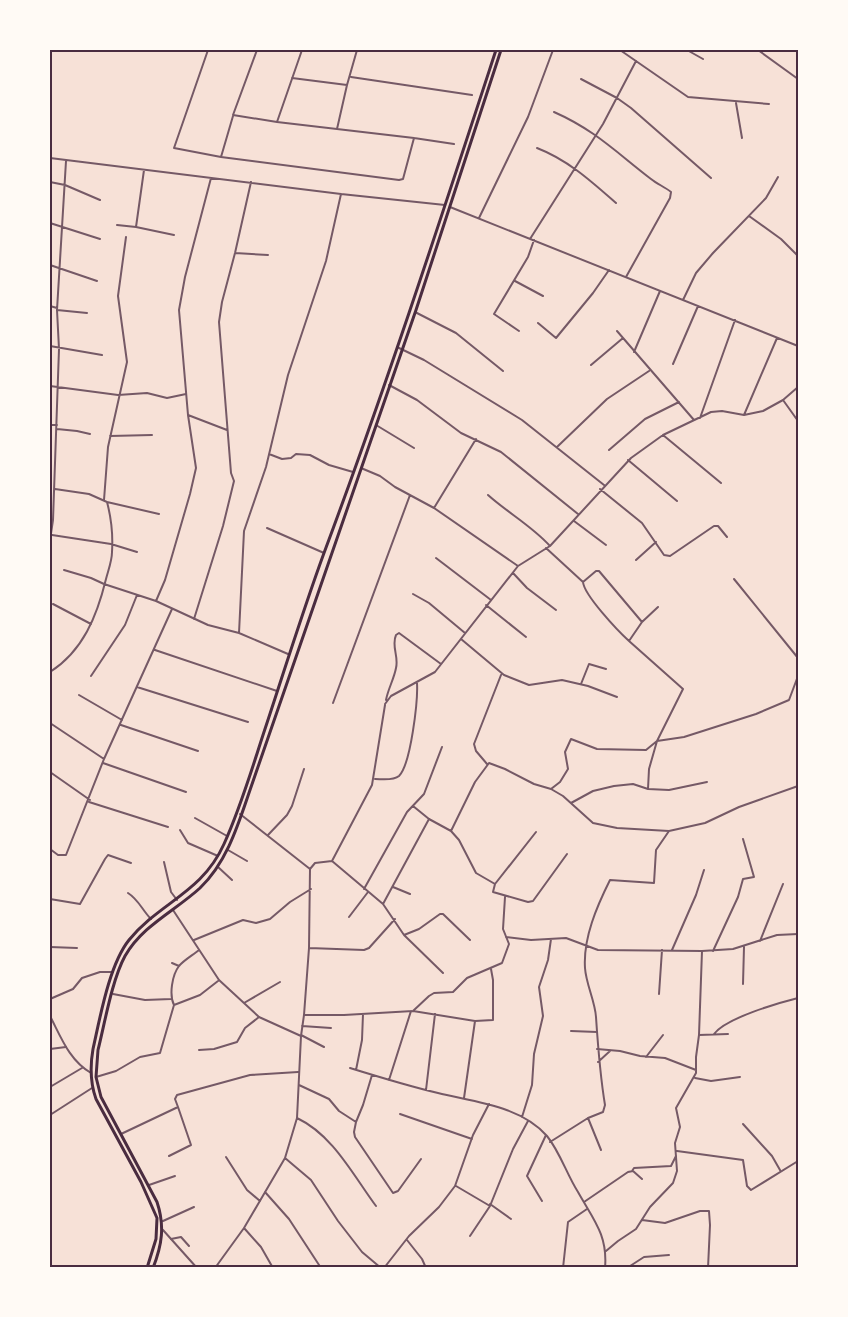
<svg xmlns="http://www.w3.org/2000/svg" width="848" height="1317" font-family="Mulish,sans-serif">
<style>
.lines{fill:none;stroke-linecap:round;stroke-linejoin:round}
.minor{stroke:#755966;stroke-width:2}
.tertiary{stroke:#755966;stroke-width:2}
.secondary{stroke:#4a2c40;stroke-width:3}
.neatline{fill:none;stroke:#4a2c40;stroke-width:2}
</style>
<rect width="100%" height="100%" fill="#f7e1d7"/>
<g class="lines">
<path class="minor" d="M208,50l-34,98 47,9 178,23 4,-1 11,-41 -137,-16 -44,-7 24,-65
M620,50l68,47 81,7
M687,50l16,9
M758,50l40,29
M351,77l121,18
M292,78l55,7 10,-35
M581,79l36,19 14,10 80,70
M736,103l6,35
M554,112c41,18 63,41 97,67 6,5 14,8 20,13l-1,6 -44,79
M277,122l25,-72
M337,129l10,-44
M414,138l40,6
M537,148c31,12 54,33 79,55
M221,157l12,-41
M50,158l291,36 104,11
M144,170l-8,57 38,8
M50,182l15,3 35,15
M450,207l348,139
M749,216l32,23 17,17
M479,218l49,-101 25,-67
M50,223l50,16
M117,225l19,2
M530,239l73,-115 33,-63
M235,253l33,2
M50,265l47,16
M515,281l28,15
M683,300l13,-27 17,-20 53,-55 12,-21
M50,306l7,2
M57,310l30,3
M415,312l41,21 47,38
M538,323l18,15 37,-45 16,-23
M519,331l-25,-17 34,-57 6,-17
M617,331l77,89
M50,346l52,9
M397,347l27,13 98,60 82,65
M634,352l26,-61
M673,364l25,-58
M591,365l32,-27
M389,385l28,15 44,33 40,19 77,62
M50,386l68,9 29,-2 20,5 19,-4
M783,400l15,21
M188,415l39,15
M744,415l33,-77
M700,418l35,-98
M50,425h7
M376,425l38,23
M57,429l20,2 13,3
M663,435l58,48
M110,436l42,-1
M557,447l50,-48 42,-28
M609,450l36,-31 34,-17
M269,454l13,5 9,-1 5,-4 14,1 19,10 24,7
M628,460l49,41
M361,468l19,8 15,11 39,21 84,58
M600,489l42,34 22,32 6,1 44,-30h4l9,11
M488,495c20,18 44,31 62,51
M104,500l4,-53 19,-85 -9,-66 8,-59
M107,502l52,12
M434,508l42,-69
M574,521l32,24
M267,528l57,25
M52,535l59,9 26,8
M50,540l3,-20 6,-171 -2,-39 9,-149
M546,548l37,34 13,-11h3l43,51
M436,558l55,42
M636,560l20,-18
M64,570l27,8 13,6 52,17 52,24 31,8 49,21
M513,573l14,15 29,22
M734,579l64,79
M583,582c1,13 35,49 46,59
M413,594l16,9 36,30
M156,601l9,-21 25,-86 6,-26 -8,-53 -9,-105 6,-33 26,-99
M53,604l38,20
M486,605l40,32
M194,619l29,-93 11,-45 -3,-8 -12,-151 3,-20 13,-49 16,-71
M239,633l5,-102 22,-64 22,-92 38,-114 15,-67
M461,639l43,36 25,10 33,-5 26,6 29,11
M155,650l122,41
M50,672c33,-21 47,-56 56,-93 2,-8 6,-18 6,-27 1,-16 -1,-35 -5,-50l-18,-8 -34,-5
M91,676l34,-51 12,-30
M581,684l8,-20 17,5
M137,687l111,35
M79,695l43,25
M386,700c2,-11 8,-21 10,-32 3,-12 -5,-22 0,-33l3,-2 42,31
M333,703l77,-208
M385,704l6,-8 44,-24 83,-106 32,-20 81,-88 32,-23 48,-23 11,-1 22,4 19,-4 20,-11 15,-13
M50,723l54,36
M121,725l77,26
M103,763l83,29
M487,764l-11,-13 -2,-7 27,-69
M50,772l40,28
M375,779c7,0 18,2 24,-3 12,-12 19,-76 18,-93
M551,789l9,-7 8,-13 -3,-17 6,-13 26,10 49,1 11,-9 27,-4 72,-23 33,-14 9,-24
M648,789l1,-20 8,-28 26,-52 -54,-48 13,-19 16,-15
M89,802l79,25
M571,803l22,-12 21,-5 19,-2 15,5 21,1 38,-8
M413,806l16,13 22,12 8,9 17,33 19,11
M195,818l32,18
M180,830l8,13 30,13
M451,831l24,-49 14,-19 16,6 29,15 17,5 12,7 30,27 24,5 52,3 36,-8 34,-16 59,-21
M536,832l-41,52 -2,8 35,10 5,-1 34,-47
M268,835l19,-20 5,-9 12,-37
M50,849l8,6h8l38,-96 68,-150
M228,850l19,11
M332,861l51,43 21,31 15,-6 21,-15h3l27,26
M164,862l7,30 6,8
M218,867l14,13
M310,869l5,-6 17,-2 40,-76 13,-80
M393,887l17,7
M364,889l43,-77 17,-18 18,-47
M128,893c11,7 14,17 23,26
M50,899l30,5 25,-45 3,-4 23,8
M383,904l46,-85
M173,910l46,70 40,37 42,19
M349,917l19,-25
M404,935l39,38
M506,937l25,3 35,-2 32,12 104,1 31,-2 44,-14 21,-1
M194,940l49,-20 13,3 14,-4 20,-17 21,-13
M760,941l23,-57
M50,947l27,1
M309,948l55,2 5,-2 26,-29
M672,950l24,-55 8,-25
M713,951l25,-54 5,-18 11,-2 -11,-38
M172,963l7,3
M743,984l1,-37
M113,994l32,6 26,-1
M659,994l3,-44
M50,999l23,-10 9,-11 18,-6h13
M244,1003l36,-21
M174,1005l26,-10 18,-14
M413,1011l16,-15 5,-3 19,-1 14,-14 35,-15 7,-19 -6,-15 2,-32
M304,1015h40l69,-4 62,10 -11,77
M475,1021l18,-1v-40l-2,-11
M302,1026l29,2
M571,1031l26,1
M714,1034c12,-16 64,-31 84,-36
M301,1035l23,12
M699,1035l3,-84
M50,1049l16,-2
M597,1049l23,2 20,5 25,2 31,12
M199,1050l15,-1 23,-7 8,-14 14,-11
M646,1057l17,-22
M598,1062l12,-11
M350,1068c29,9 58,18 88,25 37,9 83,13 109,43 13,16 20,39 31,56 15,27 30,43 27,76
M356,1070l6,-30 1,-26
M372,1075l-9,30 -7,17 -2,10 1,5 38,56 5,-2 23,-32
M96,1077l20,-6 24,-14 20,-4 14,-48c-5,-10 -2,-30 5,-39 5,-6 14,-11 20,-16
M695,1078l16,3 29,-4
M389,1080l22,-69
M299,1085l30,14 10,12 17,11
M50,1087l32,-19
M426,1090l9,-76
M400,1114l72,25
M50,1115l42,-27
M522,1117l10,-32 2,-31 9,-38 -4,-29 9,-27 3,-21
M297,1118c36,17 56,57 79,88
M588,1118l13,32
M743,1124l29,32 8,14
M121,1134l57,-27 -3,-8 2,-4 73,-20 48,-3
M550,1142l38,-24 15,-6 2,-7c-5,-30 -7,-58 -9,-88 -1,-16 -10,-33 -11,-49 -2,-30 12,-62 25,-88l44,3 2,-33 13,-19
M677,1151l66,9 4,26 4,4 47,-29
M169,1156l22,-11 -13,-38
M226,1157l21,33 13,11
M285,1158l26,22 27,41 24,31 19,16
M632,1171l2,-3 37,-2 5,-10
M149,1185l26,-9
M456,1186l34,20
M265,1192l24,27 32,49
M542,1201l-15,-25 19,-41
M584,1202l44,-30 5,-1 9,8
M490,1204l21,15
M642,1220l23,3 35,-12h9l1,14 -2,43
M163,1221l31,-14
M244,1228l17,19 12,21
M470,1236l20,-30 23,-57 15,-28
M171,1239l10,-2 8,9
M407,1240l15,19 4,9
M606,1251l12,-10 18,-12 14,-22 23,-24 4,-12 -2,-28 5,-16 -4,-19 20,-35v-16l3,-22 29,-1
M605,1266l16,2
M708,1267h38
M215,1268l29,-40 41,-70 12,-40 4,-82 3,-21 5,-67 1,-79 -70,-55
M384,1268l25,-32 30,-29 16,-21 18,-51 16,-31
M563,1268l5,-46 19,-13
M627,1268l17,-11 25,-2"/>
<path class="tertiary" d="M50,1016c11,21 19,44 41,57
M163,1230l34,38"/>
<path class="secondary" d="M147,1268l9,-29 1,-21 -16,-36 -45,-83c-6,-17 -6,-33 -3,-50 7,-31 16,-84 36,-109 31,-38 73,-47 95,-96 16,-35 27,-72 39,-109 20,-60 39,-122 61,-182 62,-166 117,-335 172,-503
M153,1268c9,-23 12,-42 4,-66l-56,-105 -5,-20 2,-27c7,-28 14,-70 27,-94 18,-31 50,-45 75,-68 27,-26 38,-63 50,-98l166,-480 85,-260"/>
</g>
<rect width="848" height="1317" fill="none" stroke="#fffaf5" stroke-width="102"/>
<rect x="51" y="51" width="746" height="1215" class="neatline"/>
</svg>
